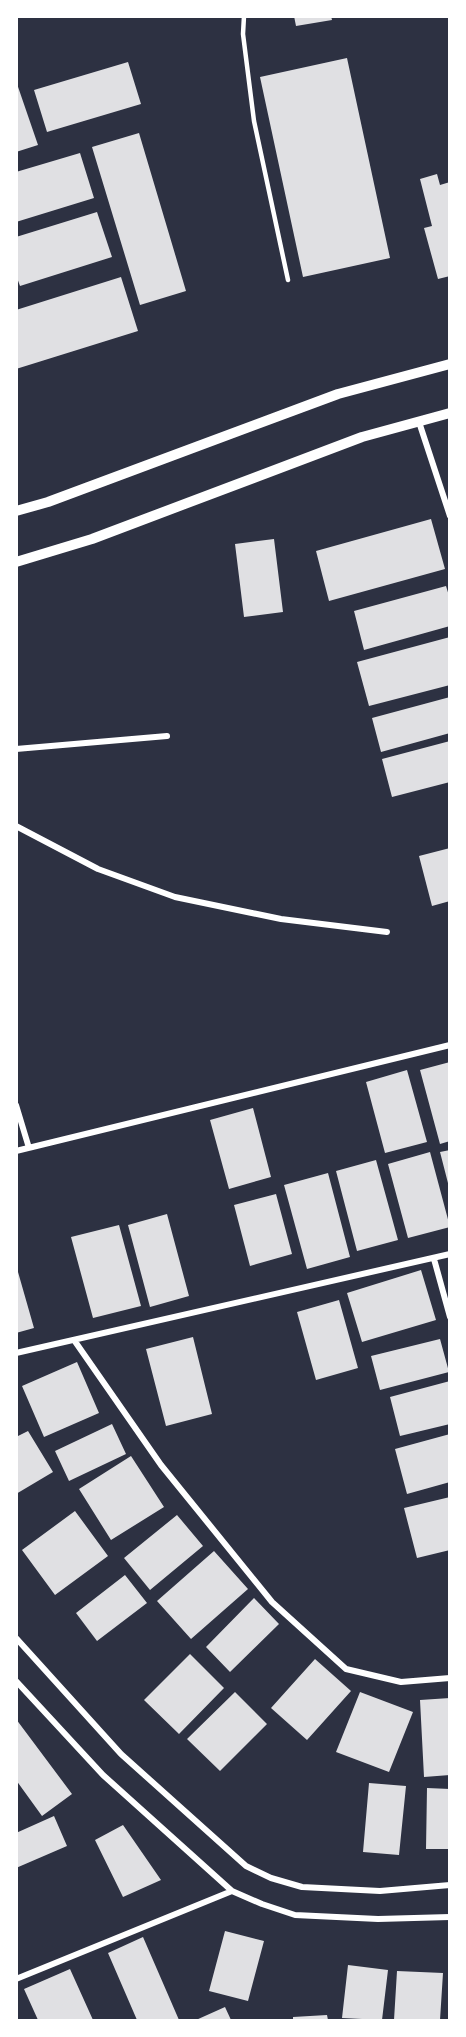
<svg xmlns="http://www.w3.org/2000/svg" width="466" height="2037" font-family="'Zilla Slab',serif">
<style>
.building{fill:#e0e0e3}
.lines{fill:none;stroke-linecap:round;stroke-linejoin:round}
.service{stroke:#fff;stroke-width:4.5}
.minor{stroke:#fff;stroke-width:6}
.tertiary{stroke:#fff;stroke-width:10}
</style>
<rect width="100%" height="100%" fill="#2d3142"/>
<path class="building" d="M294,16h37l1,4 -36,6z
M347,58l43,200 -87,19 -43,-200z
M128,62l13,42 -94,28 -13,-42z
M16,81l22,64 -22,7z
M139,133l47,158 -46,14 -48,-158z
M80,153l14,45 -78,24v-50z
M437,174l3,11 10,-3v94l-12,3 -14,-51 8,-2 -12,-47z
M97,212l15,45 -92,29 -4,-11v-38z
M121,277l17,54 -122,38v-59z
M431,519l14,50 -116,32 -13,-50z
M274,539l9,73 -39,5 -9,-73z
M446,586l4,13v27l-86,24 -10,-39z
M450,637v48l-81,21 -12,-44z
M450,697v36l-69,19 -9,-34z
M450,741v41l-58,15 -10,-38z
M450,848v53l-18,5 -13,-50z
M450,1062v79l-10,3 -20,-74z
M407,1070l20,72 -42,11 -19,-71z
M253,1108l18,69 -42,12 -19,-69z
M450,1150v37h-1l-9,-35z
M430,1152l20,75 -42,11 -20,-74z
M376,1160l22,80 -41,11 -21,-80z
M328,1173l22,84 -43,12 -23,-84z
M276,1194l16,60 -42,12 -16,-61z
M167,1214l22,82 -39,11 -22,-82z
M119,1225l22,81 -48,12 -22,-81z
M16,1265l18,63 -18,5z
M421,1270l15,50 -74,22 -15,-49z
M339,1300l19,68 -42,12 -19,-68z
M193,1337l19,77 -46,12 -20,-77z
M440,1339l9,33 -69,18 -9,-34z
M77,1362l22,51 -55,24 -22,-51z
M450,1381v43l-50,12 -10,-39z
M112,1424l14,30 -57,27 -14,-30z
M28,1431l25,41 -37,22v-57z
M450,1434v48l-43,12 -12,-45z
M131,1456l33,51 -53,33 -32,-51z
M450,1497v53l-33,8 -13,-50z
M75,1511l33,45 -53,39 -33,-45z
M177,1515l26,31 -53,44 -26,-32z
M214,1551l34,38 -57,50 -34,-38z
M125,1575l22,28 -50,38 -21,-28z
M254,1598l25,26 -49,48 -24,-25z
M190,1654l34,34 -45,46 -35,-34z
M315,1659l36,32 -44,49 -36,-32z
M235,1692l32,32 -47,47 -33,-32z
M360,1692l53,20 -24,60 -53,-20z
M450,1698v77l-26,2 -4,-77z
M16,1719l56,75 -30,22 -26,-36z
M369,1783l37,3 -7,69 -36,-3z
M427,1788l23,1v60h-24z
M54,1816l13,30 -51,22v-35z
M123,1825l38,55 -38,17 -28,-57z
M225,1931l39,10 -16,60 -39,-10z
M143,1937l36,83h-42l-29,-67z
M348,1965l40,5 -6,50 -40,-2z
M70,1969l23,51h-55l-14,-31z
M397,1971l46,2 -3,47h-46z
M225,2007l6,13h-35z
M327,2015l1,5h-35v-3z"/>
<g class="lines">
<path class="service" d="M244,16l-1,18 11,87 34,159"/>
<path class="minor" d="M419,422l31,94
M16,749l151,-13
M16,826l82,43 77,28 106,22 106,13
M16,1105l13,43
M16,1151l434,-106
M434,1259l16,58
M74,1340l87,125 111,137 74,67 55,13 49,-4
M16,1353l434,-99
M16,1638l105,116 125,112 25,12 31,9 78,4 70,-6
M16,1681l87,94 129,116 30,13 33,11 83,4 72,-2
M16,1979l216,-88"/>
<path class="tertiary" d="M16,511l32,-9 290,-108 112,-30
M16,562l76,-23 270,-102 88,-24"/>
</g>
<rect width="466" height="2037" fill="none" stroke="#ffffff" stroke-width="36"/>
</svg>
